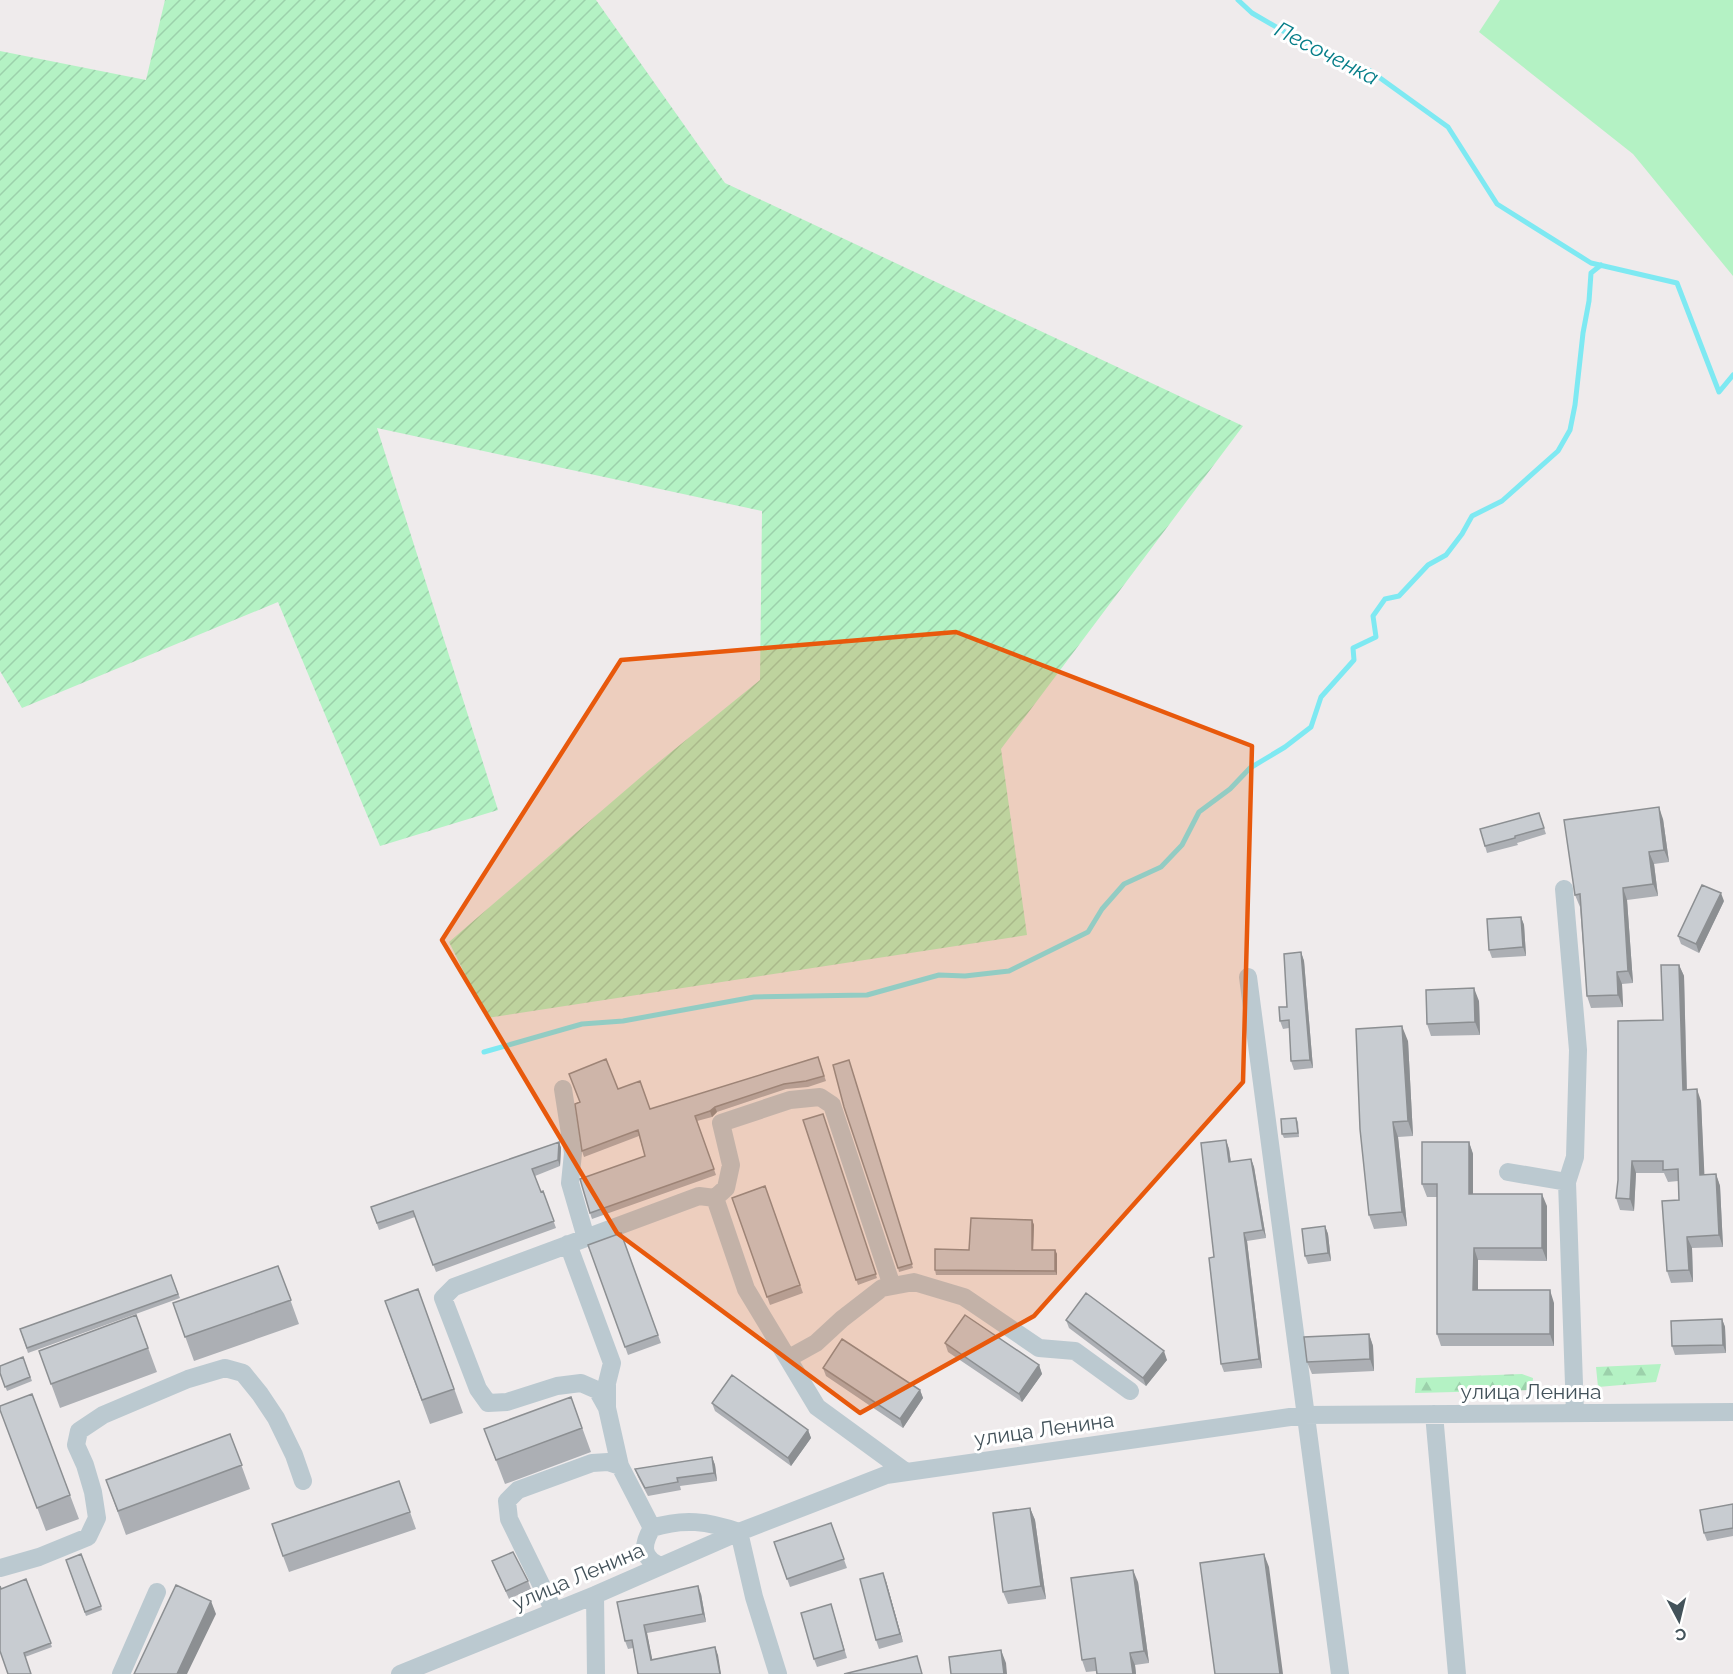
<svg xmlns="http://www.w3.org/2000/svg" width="1733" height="1674" font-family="Raleway,sans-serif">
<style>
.grass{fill:#b4f2c4}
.forest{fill:url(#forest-firs)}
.garden{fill:url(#garden-furrows)}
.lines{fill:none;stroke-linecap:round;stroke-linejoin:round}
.stream{stroke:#7ee9f2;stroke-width:5}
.minor{stroke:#bbc9d0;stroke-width:18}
.wall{fill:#acafb4}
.shaded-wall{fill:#8c8f92}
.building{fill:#c8ccd1;stroke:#8c8f92;stroke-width:1.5}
.marked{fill:#e8590c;fill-opacity:0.2;stroke:#e8590c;stroke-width:4.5;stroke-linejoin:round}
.labels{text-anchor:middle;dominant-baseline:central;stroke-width:6;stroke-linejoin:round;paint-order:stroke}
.street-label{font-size:21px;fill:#43525a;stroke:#fff}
.water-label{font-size:22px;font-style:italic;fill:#057d88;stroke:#fff}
</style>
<defs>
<pattern id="forest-firs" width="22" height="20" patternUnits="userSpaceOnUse" patternTransform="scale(1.5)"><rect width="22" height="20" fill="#b4f2c4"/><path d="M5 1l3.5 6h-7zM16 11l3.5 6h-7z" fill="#9cd1ab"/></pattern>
<pattern id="garden-furrows" width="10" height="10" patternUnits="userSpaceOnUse" patternTransform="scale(1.5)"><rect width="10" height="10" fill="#b4f2c4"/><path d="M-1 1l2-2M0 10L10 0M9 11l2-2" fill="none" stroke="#9cd1ab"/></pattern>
</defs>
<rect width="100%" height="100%" fill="#efebec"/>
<path class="grass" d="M1500,0h233v276l-100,-122 -154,-122z"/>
<path class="forest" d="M1661,1364l-5,18 -58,5 -2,-20z
M1522,1374l11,4 -1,12 -117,3 1,-15z"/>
<path class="garden" d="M165,0h431l129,183 518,243 -242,323 26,186 -540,83 -38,-76 200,-172 111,-90 2,-169 -385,-83 121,382 -118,36 -102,-244 -256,106 -22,-37v-620l146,29z"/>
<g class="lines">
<path class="stream" d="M1238,0l14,13 67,39 50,18 79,57 49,77 94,59 86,20 42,109 14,-17
M484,1052l98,-28 41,-3 131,-24 113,-2 72,-20 26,1 44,-5 79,-39 14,-23 22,-25 37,-17 21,-22 17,-33 31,-23 20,-21 35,-21 26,-20 10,-30 33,-37 -1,-12 23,-11 -3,-21 12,-17 14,-3 29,-31 18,-10 16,-21 10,-18 30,-15 56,-50 12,-21 5,-25 8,-72 6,-32 2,-28 10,-8"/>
<path class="minor" d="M1564,889l14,161 -3,107 -8,25
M1248,977l92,697
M563,1089l10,64 -3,30 16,55
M1508,1172l59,10 8,231
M715,1198l11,-10 5,-23 -10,-42 69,-23 30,-3 12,8 60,181
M568,1244l44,119 -5,20v25l13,58 32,62
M789,1358l27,-15 26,-24 40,-31 32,-6 50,15 75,51 36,3 55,40
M607,1408l-10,-18 -16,-7 -24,3 -50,16 -19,1 -10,-14 -35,-91 11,-11 245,-91 16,2 31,91 71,118 89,65
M1434,1414l23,260
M661,1566c-20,-8 -19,-21 -9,-38 31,-10 56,-7 87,4l15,65 24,77
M0,1568l39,-11 49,-20 9,-19 -4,-26 -8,-27 -9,-20 3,-14 24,-16 85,-36 37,-11 18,5 17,21 16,24 18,37 9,26
M595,1595l1,79
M554,1611l-45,-92 -2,-18 11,-11 74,-27 16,-1 12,4
M121,1674l36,-82
M400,1674l195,-79 144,-63 147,-57 418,-60 429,-3"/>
</g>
<path class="wall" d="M1539,813l7,21 -29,9 1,2 -31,8 -2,-7z
M1663,819l6,43 -15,2 4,32 -31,4 6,83 -11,1 1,23 -32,1 -4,-12 -7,-89 -5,-12z
M1724,901l-25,52 -18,-9 -3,-8z
M1521,917l3,8 2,31 -34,2 -3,-8z
M1301,952l3,9 9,107 -19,2 -3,-9 -2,-33 -6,1 -3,-8 7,-14z
M1679,965l5,11 3,114 14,11 3,73h12l4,12 3,61 -31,1 1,34 -22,1 -4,-12 12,-71 -1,-19 -10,1 -4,-9h-28l-2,38 -14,-1 -4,-12 47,-178z
M1479,1001l1,34 -49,1 -4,-12z
M1408,1041l5,95 -15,1 9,89 -33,3 -5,-14z
M818,1057l8,24 -18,6 -22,2 -69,23 -5,5 -15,4 19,54 -124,44 -2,-6 55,-57 -6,-20 -55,21 -2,-6 36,-62 32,20z
M849,1060l64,208 -14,4 -1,-4z
M823,1114l54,164 -19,7 -55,-165z
M1296,1118l2,4 1,15 -15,1 -2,-4z
M1226,1140l3,9 2,13 20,-3 3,8 12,71 -19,3 15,127 -38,4 -3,-8 -7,-107z
M559,1142l2,6 -1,18 -25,10 6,16 2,-1 13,37 -120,44 -21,-55 -36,13 -8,-23z
M1469,1142l4,12v40l74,12v55l-69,-1v30l76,13v43h-113l-4,-12v-137h-10l-5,-13z
M765,1186l38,107 -33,12 -38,-107z
M1032,1220l2,5 -1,25h22l2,4v21h-121l-1,-5 34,-20z
M1325,1226l3,8 3,27 -23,3 -3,-8z
M621,1233l40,110 -33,12 -40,-110z
M278,1266l21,58 -105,37 -21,-58z
M171,1275l9,23 -152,55 -8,-24z
M418,1289l45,124 -33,11 -45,-123z
M136,1315l21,57 -97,36 -21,-57z
M1722,1319l3,8 1,26 -51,2 -3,-9z
M1066,1320l101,40 -21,26 -77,-58z
M1369,1334l4,12 1,25 -62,3 -5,-12z
M945,1343l94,22 3,9 -20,28 -74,-50z
M23,1357l9,24 -25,10 -7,-18z
M823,1368l97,22 3,8 -20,30 -77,-52z
M32,1394l47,125 -33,12 -38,-100z
M571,1397l20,55 -86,32 -21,-55z
M712,1403l96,27 3,8 -20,28 -76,-55z
M230,1434l20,55 -124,46 -20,-55z
M712,1457l3,8 2,16 -37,5 1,4 -33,6 -10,-19 -3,-8z
M399,1481l17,48 -127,43 -6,-16z
M1733,1504v32l-26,5 -3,-8z
M1030,1508l5,12 11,79 -38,5 -5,-12z
M831,1523l16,45 -57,19 -16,-45z
M66,1560l35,46 1,4 -16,6z
M492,1561l36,20 3,8 -22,10z
M26,1579l26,68 -27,10 -24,-68z
M886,1581l17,61 -24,7 -3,-9z
M1138,1582l11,81 -14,2 1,9h-39l-1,-3 -10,1 -4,-12z
M701,1594l5,28 -59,11 5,26 66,-4 -80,19 -5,-26 -5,1 -3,-8 -8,-39z
M831,1604l16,54 -30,9 -3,-8z"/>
<path class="shaded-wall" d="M1659,807l4,12 6,43 -5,-12z
M1649,852l5,12 4,32 -5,-12z
M1623,888l4,12 6,83 -5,-12z
M1721,893l3,8 -25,52 -3,-9z
M1521,917l3,8 2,31 -3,-9z
M1301,952l3,9 9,107 -3,-8z
M1679,965l5,11 3,126 -4,-12z
M1617,972l5,12 1,23 -5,-12z
M1474,988l5,13 1,34 -5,-13z
M1402,1026l6,15 5,95 -5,-15z
M1697,1089l4,12 4,86 -5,-12z
M715,1107l2,5 -5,5 -2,-6z
M1393,1122l5,15 9,89 -5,-14z
M1226,1140l3,9 3,22 -3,-9z
M559,1142l2,6 -1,18 -2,-6z
M1469,1142l4,12v52l-4,-12z
M1251,1159l3,8 12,71 -3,-8z
M1632,1161l4,12 -2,38 -4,-12z
M1716,1174l4,12 3,61 -4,-12z
M1542,1194l5,12v55l-5,-13z
M1032,1220l2,5 -1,29 -1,-4z
M1325,1226l3,8 3,27 -3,-8z
M1244,1233l3,8 15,127 -3,-9z
M1687,1237l5,11 1,34 -4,-12z
M1474,1248l4,12v43l-5,-13z
M1055,1250l2,4v21l-2,-4z
M1550,1290l4,13v43l-4,-12z
M1722,1319l3,8 1,26 -3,-8z
M1369,1334l4,12 1,25 -4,-12z
M1164,1351l3,9 -21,26 -3,-8z
M1039,1365l3,9 -20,28 -3,-8z
M920,1390l3,8 -20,30 -3,-9z
M808,1430l3,8 -20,28 -3,-8z
M712,1457l3,8 2,16 -3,-8z
M1030,1508l5,12 11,79 -5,-13z
M1264,1554l5,13 14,107h-3z
M1133,1570l5,12 11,81 -5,-12z
M883,1573l3,8 17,61 -3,-8z
M698,1586l3,8 5,28 -3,-8z
M211,1601l5,13 -29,60h-10z
M644,1625l3,8 7,35 -3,-8z
M715,1647l3,8 3,19h-1z
M1001,1650l5,13 1,11h-3z
M1130,1653l5,12 1,9h-3z"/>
<path class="building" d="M1659,807l5,43 -15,2 4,32 -30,4 5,83 -11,1 1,23 -31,1 -7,-102 -5,1 -11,-75z
M1539,813l5,15 -29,8v2l-30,8 -5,-17z
M1702,885l19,8 -25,51 -18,-8z
M1521,917l2,30 -34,3 -2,-31z
M1301,952l9,108 -19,1 -2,-41 -9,1 -1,-14h8l-3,-53z
M1661,965h18l4,125 14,-1 3,86 16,-1 3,61 -32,2 2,33 -22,1 -5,-70 17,-1 -1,-31 -15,1v-9h-31l-2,38 -14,-1 2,-18v-159l45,-1z
M1474,988l1,34 -48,2 -1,-34z
M1402,1026l6,95 -15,1 9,90 -33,3 -9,-86 -4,-100z
M818,1057l6,19 -18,5 -22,3 -69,23 -5,4 -15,5 19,53 -124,44 -10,-34 65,-23 -7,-26 -56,21 -7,-47 5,-2 -11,-28 37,-15 12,30 22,-8 10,28z
M849,1060l63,204 -14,4 -54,-161 -11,-42z
M823,1114l53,160 -20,6 -53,-160z
M1296,1118l2,15 -16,1 -1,-15z
M1226,1140l3,22 22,-3 12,71 -19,3 15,126 -38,5 -12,-106 5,-1 -13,-114z
M559,1142l-1,18 -26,9 9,23 2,-1 11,30 -121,44 -20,-54 -36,12 -6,-16z
M1422,1142h47v52h73v54h-68l-1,42h77v44h-113v-150h-15z
M765,1186l35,99 -33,12 -35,-99z
M971,1218l61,2v30h23v21l-120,-1v-21l34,1z
M1325,1226l3,27 -23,3 -3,-27z
M621,1233l37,102 -33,12 -37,-102z
M278,1266l13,34 -106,37 -12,-34z
M171,1275l7,19 -151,54 -7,-19z
M418,1289l36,100 -32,11 -37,-99z
M1086,1293l78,58 -21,27 -77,-58z
M136,1315l12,33 -97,36 -12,-33z
M965,1315l74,50 -20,29 -74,-51z
M1722,1319l1,26 -51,1 -1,-25z
M1369,1334l1,25 -63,3 -3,-25z
M842,1339l78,51 -20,29 -77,-51z
M23,1357l7,20 -25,10 -5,-14v-7z
M732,1375l76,55 -20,28 -76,-55z
M32,1394l38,101 -33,13 -37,-98v-4z
M571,1397l11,31 -86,32 -12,-31z
M230,1434l12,31 -124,46 -12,-31z
M712,1457l2,16 -37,5 1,4 -33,6 -10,-19z
M399,1481l11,31 -127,44 -11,-32z
M1733,1504v24l-29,5 -4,-23z
M1030,1508l11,78 -38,6 -10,-79z
M831,1523l13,36 -57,20 -13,-37z
M513,1552l15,29 -22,10 -14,-30z
M81,1554l20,52 -16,6 -19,-52z
M1264,1554l16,120h-65l-15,-111z
M1133,1570l11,81 -14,2 3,21h-36l-2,-16 -13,2 -11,-82z
M883,1573l17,61 -24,6 -16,-61z
M26,1579l25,64 -27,10 7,21h-23l-8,-23v-65l1,3z
M176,1585l35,16 -34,73h-43z
M698,1586l5,28 -59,11 7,35 64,-13 5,27h-82l-6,-34 -7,1 -8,-39z
M831,1604l13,46 -30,9 -13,-46z
M1001,1650l3,24h-53l-2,-17z
M917,1656l5,18h-78z"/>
<path class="marked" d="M956,632l296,114 -9,336 -209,234 -174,97 -243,-180 -175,-293 179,-280z"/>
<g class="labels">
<g class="street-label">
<text x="1531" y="1391">улица Ленина</text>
<text transform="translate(1044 1429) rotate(-8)">улица Ленина</text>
<text transform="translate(578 1576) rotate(-23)">улица Ленина</text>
</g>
<g class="water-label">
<text transform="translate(1327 53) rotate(27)">Песоченка</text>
</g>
</g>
<g transform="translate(1679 1620) rotate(173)" stroke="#ffffff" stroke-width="4.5" paint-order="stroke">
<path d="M0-4.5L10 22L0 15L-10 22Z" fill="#43525a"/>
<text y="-9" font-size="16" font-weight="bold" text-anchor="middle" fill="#43525a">С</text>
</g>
</svg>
